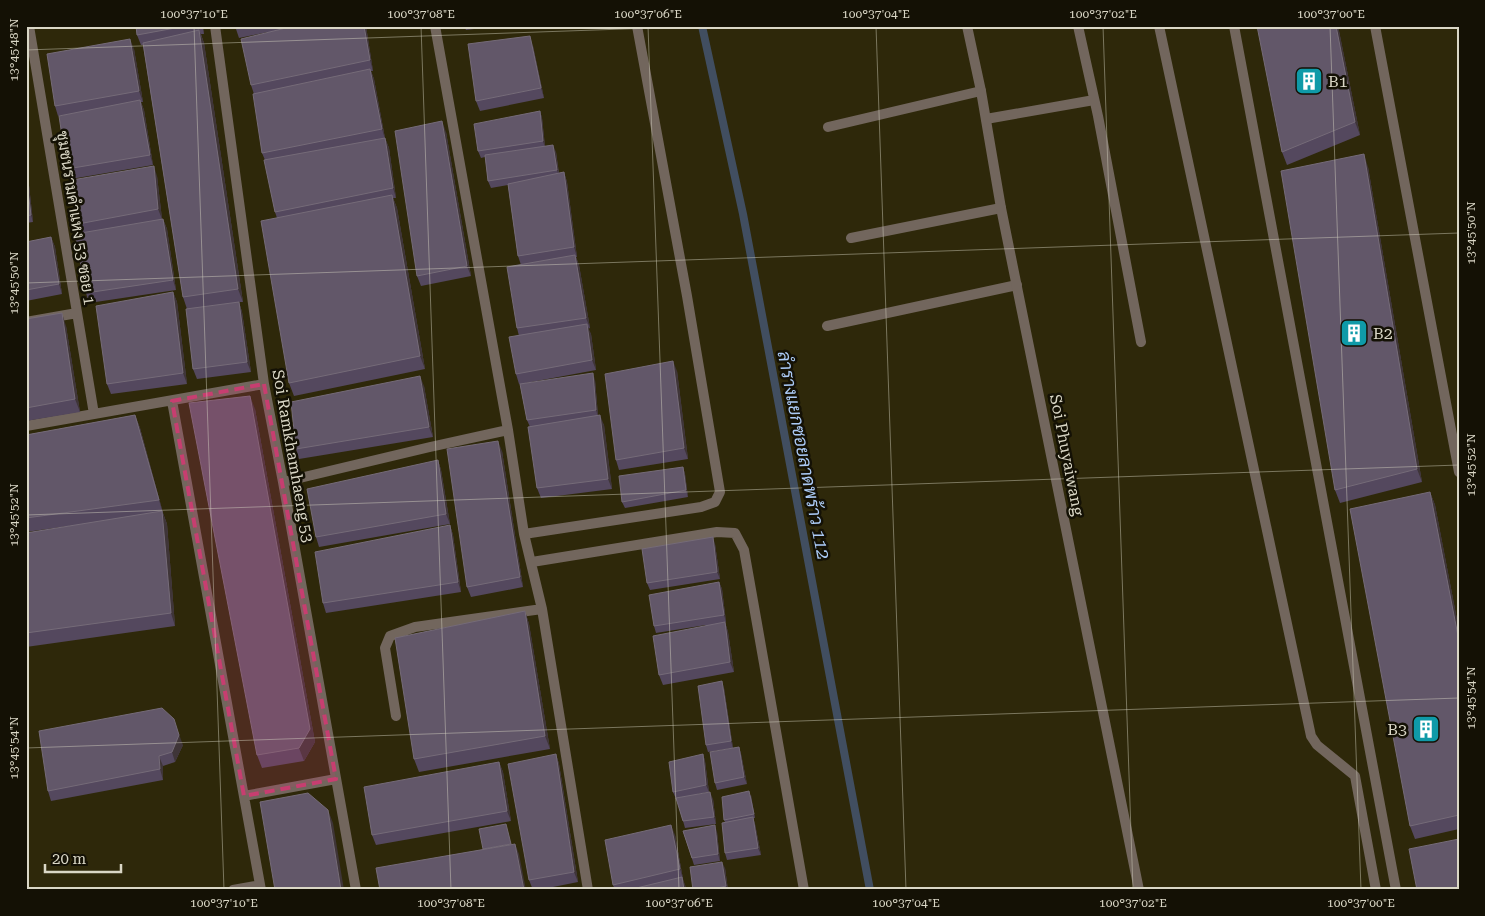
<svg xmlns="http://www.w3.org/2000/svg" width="1485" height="916" font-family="'Roboto Serif',Sarabun,serif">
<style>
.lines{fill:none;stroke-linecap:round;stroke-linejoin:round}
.stream{stroke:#414e60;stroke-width:8}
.lane{stroke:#72665d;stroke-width:10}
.street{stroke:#72665d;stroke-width:10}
.wall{fill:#54485e}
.shaded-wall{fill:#3f3538}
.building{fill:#625769;stroke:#756b78}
.marked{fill:#c73e70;fill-opacity:0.2;stroke:#c73e70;stroke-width:4;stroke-dasharray:10 6;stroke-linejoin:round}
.ticks{fill:none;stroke:#dad7c6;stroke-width:1;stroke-opacity:0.45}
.labels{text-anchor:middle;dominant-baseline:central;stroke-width:5;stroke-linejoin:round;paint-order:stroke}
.poi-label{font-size:16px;fill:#dad7c6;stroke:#141105;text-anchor:start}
.street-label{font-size:16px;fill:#dad7c6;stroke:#141105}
.water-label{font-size:18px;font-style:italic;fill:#abcaf5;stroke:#141105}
.neatline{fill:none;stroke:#dad7c6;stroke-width:2}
.ticks-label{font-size:12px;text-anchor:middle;fill:#dad7c6}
</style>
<rect width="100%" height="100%" fill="#2e280a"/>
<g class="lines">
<path class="stream" d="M702,26l41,188 127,676"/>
<path class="lane" d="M1078,26l20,90 43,226
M1234,26l162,864
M1375,26l84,446
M986,119l108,-19
M828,127l153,-36
M851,238l150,-30
M827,326l190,-41"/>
<path class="street" d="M29,26l65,388
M215,26l49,358 19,98 73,408
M435,26l73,404 16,104 18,75 46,281
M967,26l14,65 20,117 138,682
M1159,26l152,710 6,9 38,31 21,114
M26,322l51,-9
M172,401l89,489
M26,426l238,-42
M283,482l147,-35 78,-17
M524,534l177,-27 14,-5 5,-10 -33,-196 -50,-270
M532,562l185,-30 18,1 9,17 60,340
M396,716l-11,-68 5,-12 25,-9 127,-18
M244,796l92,-17
M233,890l27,-5"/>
</g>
<path class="wall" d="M136,26h67l1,8h-3l3,9 39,259h-4l3,10 9,60 -54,7 -4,-10 -6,-60 -4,-12 -40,-252h-2l-4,-10z
M235,26h131l7,45h-2l3,8 11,59 4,10 7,50h-3l4,10 28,161 -131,27 -5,-13 -12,-165 -2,-6 -10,-52 -3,-7 -8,-59 -3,-9 17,-53 -29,6z
M464,26h34l-32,4z
M1338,26l22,109 -73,30 -5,-13z
M533,46l11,52 -64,13 -4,-10z
M134,49l9,53h-2l3,8 9,55 -82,14 -4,-10 7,-55 -16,2 -3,-10z
M540,111l2,7 3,28 11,6 3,21 5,-1 3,10 10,75h-1l3,8 11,63 -2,1 3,5 5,36 -70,13 69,-3 3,35 6,10 8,64 -71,9 -4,-10 -7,-61 -3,-7 -7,-36h-1l-3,-10 3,-38 -2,-8 4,-63 -3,-9 -10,-71 -17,3 -3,-7 -3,-24 -4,1 -3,-7z
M446,132l25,144 -50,10 -4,-10z
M1368,167l54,315 -82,21 -5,-13z
M26,171l2,5 5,46 -7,1z
M157,176l5,43h1l4,10 9,61 -87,13 -3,-10 -5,-61 -3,-8z
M51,237l4,10 7,47 -36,7v-59z
M173,292l4,10 10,82 -76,10 -4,-10z
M26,319l40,7 14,86 -54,9z
M677,371l11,88 -69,11 -3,-10z
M424,386l9,51 -134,22 -3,-10z
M255,409l60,333 -11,19 -42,7 -5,-13z
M135,415l5,13 23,85 4,11 8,102 -149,21v-114l50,-8 -50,7v-97z
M502,451l21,136 -52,10 -4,-10z
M438,460l3,10 9,54 -131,23 -3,-10z
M683,467l2,7 3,23 -63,11 -3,-6z
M1430,492l5,13 24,125v199l-44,10 -5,-13z
M450,525l3,10 8,57 -135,21 -3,-10z
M715,544l5,35 -70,11 -3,-7z
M719,582l3,7 4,33h-1l3,10 6,40 -71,13 -4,-10 47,-50 -50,8 -2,-7z
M525,611l4,13 21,125 -131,23 -5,-13z
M724,688l9,60 -25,4 -2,-7z
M183,745l-8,17 -12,4v14l-112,21 -3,-10z
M739,747l2,7 6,30 -30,6 -2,-7z
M556,754l3,10 19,118 -40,8h-5l-4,-10z
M703,754l2,7 4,31 -11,2 15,5 3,25 -31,4 -8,-29h-1l-3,-7z
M499,762l4,10 8,49 -135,24 -4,-10z
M751,795l4,23h-2l2,6 6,31 -34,5 -2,-7v-31l-1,-2z
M683,831l34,1 3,29 -26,4z
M675,835l8,44 3,11h-71l-2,-5z
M725,868l3,22h-35z"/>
<path class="shaded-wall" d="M364,26h2l7,45 -3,-11z
M1336,26h2l22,109 -5,-13z
M199,30l5,13 39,259 -5,-13z
M530,36l3,10 11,52 -3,-10z
M130,39l4,10 9,53 -4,-11z
M370,69l4,10 11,60 -3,-10z
M140,100l4,10 9,55 -3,-10z
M540,111l2,7 3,30 -2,-7z
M442,121l4,11 25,144 -4,-10z
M385,138l4,10 7,50 -3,-10z
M553,145l3,7 3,25 -2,-7z
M1364,154l4,13 54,315 -5,-13z
M154,166l3,10 5,43 -4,-10z
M26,171l2,5 5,46 -2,-7z
M564,172l3,10 10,75 -3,-10z
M392,195l5,13 28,161 -5,-13z
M163,219l4,10 9,61 -3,-10z
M51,237l4,10 7,47 -3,-10z
M575,255l4,10 11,63 -4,-10z
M173,292l4,10 10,82 -4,-11z
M239,302l3,10 9,60 -4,-10z
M62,313l4,13 14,86 -5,-13z
M587,324l4,10 5,36 -4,-10z
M673,361l4,10 11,88 -4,-11z
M593,373l2,7 3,37 -2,-7z
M420,376l4,10 9,51 -4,-10z
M250,396l5,13 60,333 -11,19 -5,-13z
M135,415l5,13 23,85 -4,-13z
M600,415l4,10 8,64 -4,-10z
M498,441l4,10 21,136 -3,-10z
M438,460l3,10 9,54 -4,-10z
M683,467l2,7 3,23 -2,-7z
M1430,492l5,13 24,125v11z
M162,511l5,13 8,102 -4,-13z
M450,525l3,10 8,57 -3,-10z
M713,537l2,7 5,35 -3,-7z
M719,582l3,7 4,33 -2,-7z
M525,611l4,13 21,125 -5,-13z
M725,622l3,10 6,40 -4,-10z
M722,681l2,7 9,60 -2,-7z
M177,729l6,16 -8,17 -3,-10z
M739,747l2,7 6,30 -3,-7z
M556,754l3,10 19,118 -4,-10z
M703,754l2,7 4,31 -3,-7z
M159,756l4,10v14l-3,-11z
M499,762l4,10 8,49 -4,-10z
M710,792l3,7 3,25 -2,-7z
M328,810l5,13 11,67h-3z
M753,817l2,7 6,31 -3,-7z
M671,825l4,10 8,44 -3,-10z
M715,825l2,7 3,29 -2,-7z
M515,844l4,10 7,36h-2z
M722,862l3,6 3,22 -2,-4z
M682,877l4,10v3h-2z"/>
<path class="building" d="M136,26h50l-49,9z
M235,26h10l-9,2z
M294,26h70l6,34 -119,25 -10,-46z
M1257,26h79l19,96 -73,30z
M199,30l39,259 -55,8 -40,-254z
M530,36l11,52 -65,13 -8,-57z
M130,39l9,52 -84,15 -8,-52z
M370,69l12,60 -120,24 -9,-59z
M140,100l10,55 -83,14 -8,-53z
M540,111l3,30 -65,10 -4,-27z
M442,121l25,145 -50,10 -22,-145z
M385,138l8,50 -118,24 -11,-52z
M553,145l4,25 -69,11 -3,-26z
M1364,154l53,315 -82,21 -54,-319z
M154,166l4,43 -80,15 -6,-44z
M564,172l10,75 -56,9 -10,-72z
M26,176l5,39 -5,1z
M392,195l28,161 -131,27 -28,-162z
M163,219l10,61 -87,13 -11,-59z
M51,237l8,47 -33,6v-48z
M575,255l11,63 -69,10 -10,-61z
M173,292l10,81 -76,11 -11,-78z
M239,302l8,60 -54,7 -7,-60z
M62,313l13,86 -49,9v-89z
M587,324l5,36 -76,14 -7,-37z
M673,361l11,87 -68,12 -11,-86z
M593,373l3,37 -69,10 -7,-36z
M420,376l9,51 -133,22 -5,-47z
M250,396l60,333 -11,19 -42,7 -68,-352z
M135,415l24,85 -133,18v-83z
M600,415l8,64 -71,9 -9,-61z
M498,441l22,136 -53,10 -20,-138z
M438,460l8,54 -130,23 -9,-48z
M683,467l3,23 -64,12 -3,-26z
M1430,492l29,149v174l-49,11 -60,-317z
M162,511l9,102 -145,20v-100z
M450,525l8,57 -135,21 -8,-51z
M713,537l4,35 -70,11 -5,-34z
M719,582l5,33 -70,11 -5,-31z
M525,611l20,125 -131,23 -19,-121z
M725,622l5,40 -71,13 -6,-39z
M722,681l9,60 -25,4 -8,-59z
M162,708l12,11 5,16 -7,17 -13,4 1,13 -112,22 -9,-60z
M739,747l5,30 -29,6 -5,-31z
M556,754l18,118 -45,8 -21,-116z
M703,754l3,31 -33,7 -4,-30z
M499,762l8,49 -135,24 -8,-48z
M749,791l5,23 -30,6 -2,-23z
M710,792l4,25 -31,4 -7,-23z
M308,793l20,17 13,80h-66l-15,-88z
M753,817l5,31 -33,5 -3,-30z
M506,824l5,20 -28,5 -4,-20z
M671,825l9,44 -67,16 -8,-45z
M715,825l3,29 -26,4 -9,-27z
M1459,839v51h-42l-8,-41z
M515,844l9,46h-144l-4,-22z
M722,862l4,24 -17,4h-16l-3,-23z
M682,877l2,13h-56z"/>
<path class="marked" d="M264,384l72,395 -92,17 -72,-395z"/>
<path class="ticks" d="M194,26l30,864M421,26l30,864M648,26l31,864M876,26l30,864M1103,26l30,864M1330,26l31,864M26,50l683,-24M26,283l1433,-50M26,515l1433,-50M26,748l1433,-50"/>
<defs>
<g id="building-square" transform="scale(1.4375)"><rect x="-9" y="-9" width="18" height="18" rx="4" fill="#0f9aa8" stroke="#141105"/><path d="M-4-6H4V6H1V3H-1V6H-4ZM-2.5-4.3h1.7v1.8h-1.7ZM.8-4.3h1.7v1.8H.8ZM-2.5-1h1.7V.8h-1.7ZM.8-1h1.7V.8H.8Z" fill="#fff"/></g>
</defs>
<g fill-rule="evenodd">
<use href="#building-square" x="1309" y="81"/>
<use href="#building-square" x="1354" y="333"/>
<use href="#building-square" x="1426" y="729"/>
</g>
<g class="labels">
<g class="poi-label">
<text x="1328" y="81">B1</text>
<text x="1373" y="333">B2</text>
<text x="1407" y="729" text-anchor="end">B3</text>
</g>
<g class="street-label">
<text transform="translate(76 218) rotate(81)">ชุมชนรามคำแหง 53 ซอย 1</text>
<text transform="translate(1067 455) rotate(79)">Soi Phuyaiwang</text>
<text transform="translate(293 456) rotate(80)">Soi Ramkhamhaeng 53</text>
</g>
<g class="water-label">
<text transform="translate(804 455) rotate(79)">ลำรางแยกซอยลาดพร้าว 112</text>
</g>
</g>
<rect width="1485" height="916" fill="none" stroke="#141105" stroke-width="55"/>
<path d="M45 864v8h76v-8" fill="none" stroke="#dad7c6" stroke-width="2.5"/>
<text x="52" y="864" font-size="15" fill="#dad7c6" stroke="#141105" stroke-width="4" paint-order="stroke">20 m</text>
<rect x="28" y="28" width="1430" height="860" class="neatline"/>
<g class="ticks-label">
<text x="194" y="18">100°37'10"E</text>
<text x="421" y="18">100°37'08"E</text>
<text x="648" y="18">100°37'06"E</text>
<text x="876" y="18">100°37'04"E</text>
<text x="1103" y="18">100°37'02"E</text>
<text x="1331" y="18">100°37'00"E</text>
<text transform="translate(14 50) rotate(-90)" y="4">13°45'48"N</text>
<text transform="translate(1471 233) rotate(-90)" y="4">13°45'50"N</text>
<text transform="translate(14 283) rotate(-90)" y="4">13°45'50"N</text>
<text transform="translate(1471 465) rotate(-90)" y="4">13°45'52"N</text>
<text transform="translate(14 515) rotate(-90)" y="4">13°45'52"N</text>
<text transform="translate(1471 698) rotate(-90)" y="4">13°45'54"N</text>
<text transform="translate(14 748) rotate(-90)" y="4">13°45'54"N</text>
<text x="224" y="907">100°37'10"E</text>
<text x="451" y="907">100°37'08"E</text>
<text x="679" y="907">100°37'06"E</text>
<text x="906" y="907">100°37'04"E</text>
<text x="1133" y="907">100°37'02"E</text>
<text x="1361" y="907">100°37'00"E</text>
</g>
</svg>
